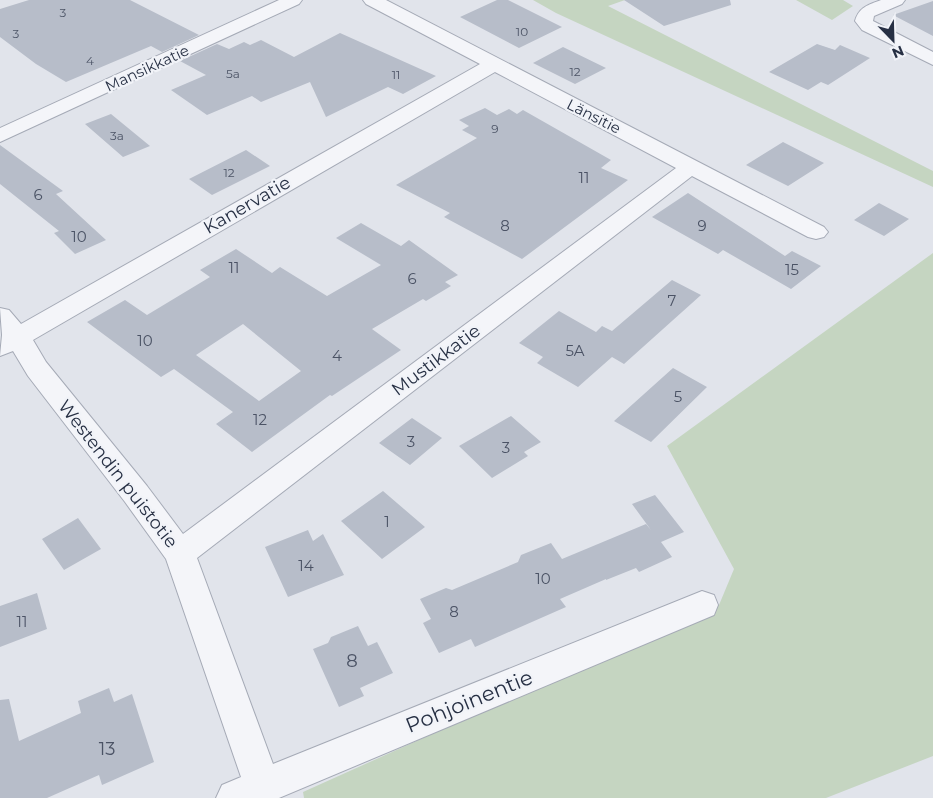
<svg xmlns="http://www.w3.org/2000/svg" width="933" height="798" font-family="Montserrat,sans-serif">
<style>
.green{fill:#c5d5c1}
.building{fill:#b7bdc9;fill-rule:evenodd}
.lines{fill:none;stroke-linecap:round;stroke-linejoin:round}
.minor-casing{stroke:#a5aab6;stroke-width:2}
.minor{fill:#f4f5f9;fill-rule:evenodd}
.labels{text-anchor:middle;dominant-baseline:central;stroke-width:4.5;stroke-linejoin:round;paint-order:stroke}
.far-number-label{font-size:12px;fill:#4b5365}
.far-street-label{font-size:15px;fill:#273044;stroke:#f1f3f8}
.number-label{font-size:15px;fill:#4b5365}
.street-label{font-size:18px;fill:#273044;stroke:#f1f3f8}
.near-number-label{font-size:18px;fill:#4b5365}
.near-street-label{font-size:21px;fill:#273044;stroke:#f1f3f8}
</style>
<rect width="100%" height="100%" fill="#e1e4eb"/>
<path class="green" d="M533,0h92l-17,6 325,165v16l-377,-174z
M796,0h47l10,6 -21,14z
M933,253v503l-107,42h-522l-1,-6 416,-187 15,-36 -67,-123z"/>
<path class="building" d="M29,0h101l69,35 -37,17 -11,-6 -85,36 -30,-18 -36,-27v-28z
M497,0h11l54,27 -43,21 -59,-31z
M624,0h106l1,5 -67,21z
M933,1v35l-40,-21z
M340,33l96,43 -33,18 -15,-7 -62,30 -16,-35 -49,20 -9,-6 -45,19 -36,-25 35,-15 -26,-14 37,-17 12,5 15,-7 6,3 11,-5 33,17z
M817,44l18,6 5,-5 30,13 -42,27 -7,-3 -13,8 -39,-18z
M563,47l43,21 -31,16 -42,-21z
M485,108l12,7 12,-6 8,5 6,-4 88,50 -10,8 27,12 -106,79 -78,-42 6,-4 -54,-28 81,-47 -15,-8 7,-4 -10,-6z
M111,114l39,32 -27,11 -38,-33z
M783,142l41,21 -36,23 -42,-21z
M0,145l63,46 -7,3 50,46 -31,14 -21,-21 5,-2 -59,-47z
M246,150l24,16 -58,29 -23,-16z
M688,193l97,63 7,-5 29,15 -30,23 -68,-39 -5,4 -66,-37z
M879,203l30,16 -25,17 -30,-16z
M361,223l40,23 8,-6 49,35 -13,7 6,4 -25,15 -3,-2 -51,30 29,21 -69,46 -2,-1 -78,57 -36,-28 17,-12 -59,-43 -13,8 -74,-55 38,-22 22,15 63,-38 -10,-7 36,-21 36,24 8,-6 47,29 54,-31 -45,-27zM243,324l58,47 -42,30 -63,-46z
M672,280l29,15 -77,69 -12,-7 -34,30 -41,-24 6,-6 -24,-14 40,-32 37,21 6,-6 10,5z
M673,368l34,19 -56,55 -37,-21z
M511,416l30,26 -17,10 4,4 -36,22 -33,-32z
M412,418l30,20 -32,27 -31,-22z
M383,491l42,36 -43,32 -41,-38z
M655,495l29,37 -23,10 11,15 -33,15 -3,-4 -30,12v-1l-46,20 6,8 -91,40 -4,-8 -32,14 -16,-30 8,-4 -11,-20 26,-11 6,2 66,-28 3,-7 30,-12 11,16 84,-35 5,6 -19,-26z
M78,518l23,31 -37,21 -22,-31z
M308,530l5,11 10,-7 21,41 -56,22 -23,-50z
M37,593l10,36 -47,18v-41z
M358,626l10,20 9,-4 16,31 -33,15 4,8 -25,11 -26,-58 15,-6 3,-6z
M109,688l5,14 18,-8 22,68 -52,23 -3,-10 -52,23h-47v-98l9,-1 10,42 62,-28 -3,-12z"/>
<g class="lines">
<g class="minor-casing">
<path id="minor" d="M279,0h23l-3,4 -299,138v-14z
M363,0h23l438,227 4,5 -4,5 -8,2 -8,-2 -116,-61 -495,382 76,206 429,-173 12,4 4,10 -4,10 -435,183h-63l6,-13 19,-8 -75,-218 -41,-57 -97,-126 -15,-25 -13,5 2,-21 -2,-27 9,2 12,14 459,-260 -114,-60zM495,72l181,96 -493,366 -36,-48 -101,-124 -13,-22z
M881,0h24l-3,4 -28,12 -1,5 60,31v13l-71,-35 -7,-9c4,-14 13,-16 26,-21z"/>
</g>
<use href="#minor" class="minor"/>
</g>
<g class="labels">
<g class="far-number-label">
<text x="63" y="12">3</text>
<text x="522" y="31">10</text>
<text x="16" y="33">3</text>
<text x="90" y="60">4</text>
<text x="575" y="71">12</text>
<text x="233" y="73">5a</text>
<text x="396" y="74">11</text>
<text x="495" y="128">9</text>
<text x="117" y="135">3a</text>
<text x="229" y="172">12</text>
</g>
<g class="far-street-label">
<text transform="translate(147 68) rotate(-25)">Mansikkatie</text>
<text transform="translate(594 116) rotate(27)">Länsitie</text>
</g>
<g class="number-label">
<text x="584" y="177">11</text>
<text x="38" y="194">6</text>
<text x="505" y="225">8</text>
<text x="702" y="225">9</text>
<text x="79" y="236">10</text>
<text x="234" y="267">11</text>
<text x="792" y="269">15</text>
<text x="412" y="278">6</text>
<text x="672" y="300">7</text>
<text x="145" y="340">10</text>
<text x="575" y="350">5A</text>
<text x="337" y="355">4</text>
<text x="678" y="396">5</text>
<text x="260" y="419">12</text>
<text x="411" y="441">3</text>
<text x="506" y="447">3</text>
<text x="387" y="521">1</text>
<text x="306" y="565">14</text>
<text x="543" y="578">10</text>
<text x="454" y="611">8</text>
<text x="22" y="621">11</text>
</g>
<g class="street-label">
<text transform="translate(247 205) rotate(-30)">Kanervatie</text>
<text transform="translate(436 360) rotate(-37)">Mustikkatie</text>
<text transform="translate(118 474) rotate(52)">Westendin puistotie</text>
</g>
<g class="near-number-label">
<text x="352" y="661">8</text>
<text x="107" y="749">13</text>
</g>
<g class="near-street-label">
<text transform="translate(469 701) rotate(-22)">Pohjoinentie</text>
</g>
</g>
<g transform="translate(893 40) rotate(157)" stroke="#f1f3f8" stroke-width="4" paint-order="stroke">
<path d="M0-4L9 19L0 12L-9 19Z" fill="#273044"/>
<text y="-8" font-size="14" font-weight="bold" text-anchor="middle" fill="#273044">N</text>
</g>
</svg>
